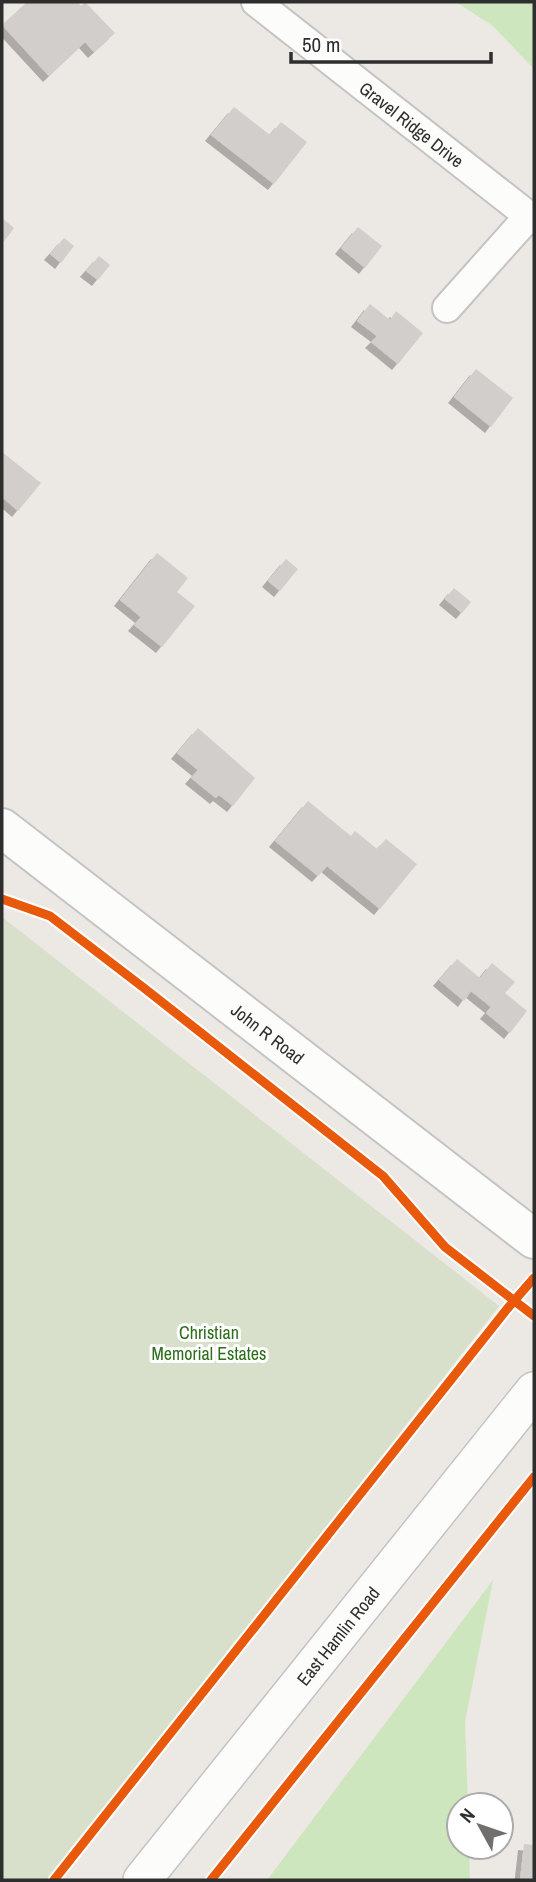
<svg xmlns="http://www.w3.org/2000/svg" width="536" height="1882" font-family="'Archivo Narrow',sans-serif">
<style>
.green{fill:#cee6be}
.cemetery{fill:#d8e0cc}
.building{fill:#d1cecb;filter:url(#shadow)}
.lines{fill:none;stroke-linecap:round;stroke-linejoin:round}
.minor-casing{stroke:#c5c4c5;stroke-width:32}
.tertiary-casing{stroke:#c5c4c5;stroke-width:40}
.secondary-casing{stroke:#c5c4c5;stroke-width:42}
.minor{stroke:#fcfcfb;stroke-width:28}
.tertiary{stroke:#fcfcfb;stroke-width:37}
.secondary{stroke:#fcfcfb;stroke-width:38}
.cycleway-casing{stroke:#fff;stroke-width:13}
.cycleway{stroke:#e8590c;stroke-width:9}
.labels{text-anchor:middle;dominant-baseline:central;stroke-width:6;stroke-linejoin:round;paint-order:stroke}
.street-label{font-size:18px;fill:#2e2e2e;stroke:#fff}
.park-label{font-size:18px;fill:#2c6e1b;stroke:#fff}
</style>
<defs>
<filter id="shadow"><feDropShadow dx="-6" dy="6" stdDeviation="0" flood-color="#0004"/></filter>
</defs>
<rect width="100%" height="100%" fill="#ece8e4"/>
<path class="green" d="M456,2h78v67l-41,-43z
M493,1580l-28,142 3,83h-9v42h10l1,33h-203z"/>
<path class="cemetery" d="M2,917l497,389 -448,574h-49z"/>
<path class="building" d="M27,2h50l4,4 4,-4 30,31 -21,19 -9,-10 -36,34 -47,-51z
M234,107l36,28 11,-13 26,20 -33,42 -63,-49z
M2,218l12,10 -12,16z
M358,227l24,19 -17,22 -24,-20z
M64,238l10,8 -13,17 -11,-9z
M99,256l11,9 -12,15 -12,-9z
M370,304l20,16 6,-9 27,22 -25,31 -27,-22 6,-6 -20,-15z
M476,369l37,29 -22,29 -37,-30z
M2,452l39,31 -23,28 -16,-14z
M157,553l31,25 -11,14 18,14 -33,41 -28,-22 7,-8 -21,-17z
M286,559l12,10 -18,22 -12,-10z
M454,588l17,14 -9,11 -17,-14z
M198,728l57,50 -22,28 -14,-11 -3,3 -25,-20 7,-8 -21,-17z
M308,801l43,35 4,-5 22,18 9,-10 31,25 -37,45 -53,-43 -9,10 -43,-35z
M457,959l23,19 12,-15 23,19 -10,11 22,18 -17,22 -24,-20 5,-6 -20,-16 -7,10 -25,-21z
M524,1844l10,1v35h-14z"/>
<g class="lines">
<g class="minor-casing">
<g id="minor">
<path id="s1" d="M256,2l278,218"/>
<path d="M447,308l82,-92"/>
</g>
</g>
<g class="tertiary-casing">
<g id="tertiary">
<path id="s2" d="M142,1880l392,-489"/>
</g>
</g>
<g class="secondary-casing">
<g id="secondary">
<path id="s3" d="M2,828l532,411"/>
</g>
</g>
<use href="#minor" class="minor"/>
<use href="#tertiary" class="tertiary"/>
<use href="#secondary" class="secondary"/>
<g class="cycleway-casing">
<path id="cycleway" d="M2,899l48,17 94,72 239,188 62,71 89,69
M54,1880l453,-571 27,-31
M211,1880l323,-403"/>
</g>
<use href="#cycleway" class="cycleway"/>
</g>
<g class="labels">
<g class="street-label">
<text stroke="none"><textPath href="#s1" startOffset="198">Gravel Ridge Drive</textPath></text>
<text stroke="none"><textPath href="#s3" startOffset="336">John R Road</textPath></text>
<text stroke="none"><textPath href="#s2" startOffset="313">East Hamlin Road</textPath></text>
</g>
<g class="park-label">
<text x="209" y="1332">Christian<tspan x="209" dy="21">Memorial Estates</tspan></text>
</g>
</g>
<rect width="536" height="1882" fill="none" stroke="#2e2e2e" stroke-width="7"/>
<g transform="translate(480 1826) rotate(310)"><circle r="33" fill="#ffffff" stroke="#ababab" stroke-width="2"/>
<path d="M0-5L12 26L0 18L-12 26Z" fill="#706f6e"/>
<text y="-10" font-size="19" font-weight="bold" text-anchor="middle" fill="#2e2e2e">N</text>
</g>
<path d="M291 52v10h200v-10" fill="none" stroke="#2e2e2e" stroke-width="3.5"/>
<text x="302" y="52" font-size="21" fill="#2e2e2e" stroke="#ffffff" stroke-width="5" paint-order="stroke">50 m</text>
</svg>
